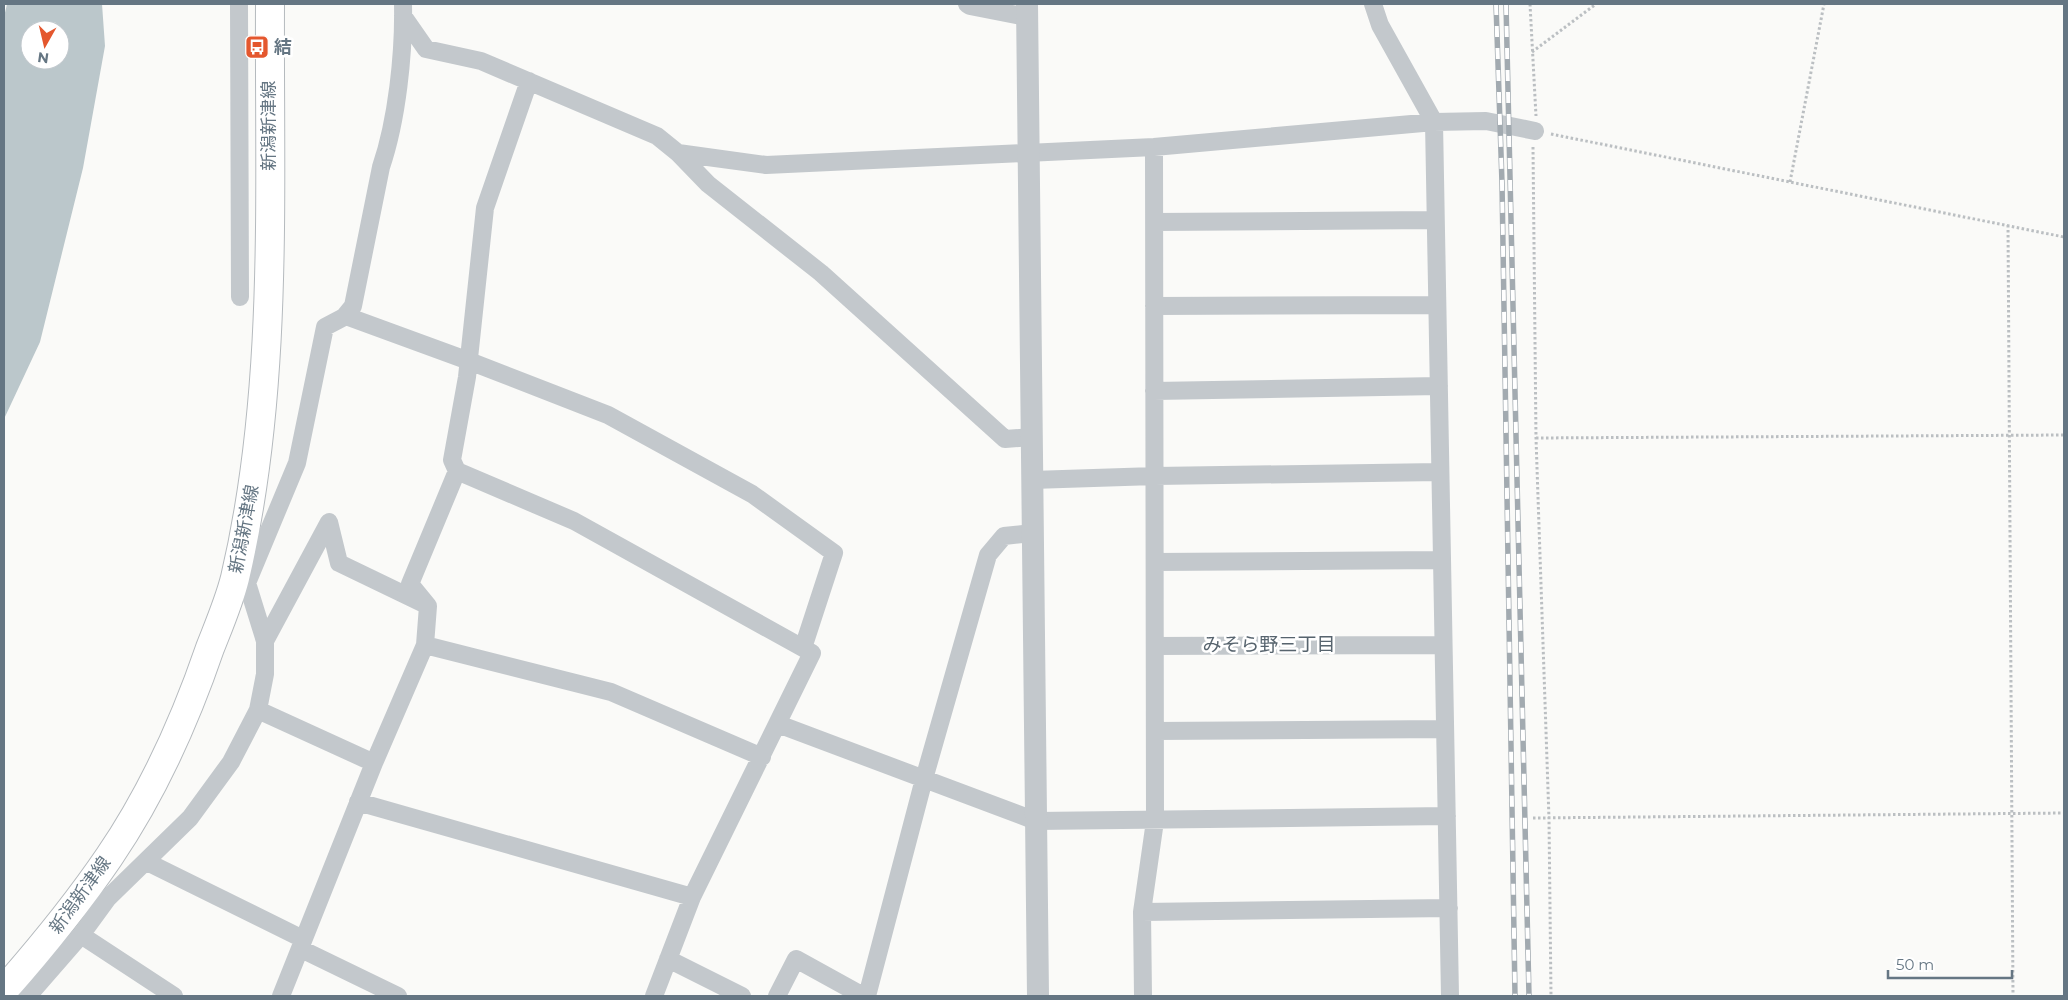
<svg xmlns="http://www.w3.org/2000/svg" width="2068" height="1000" font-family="Montserrat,'Noto Sans JP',sans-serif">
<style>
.water{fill:#bbc7cb;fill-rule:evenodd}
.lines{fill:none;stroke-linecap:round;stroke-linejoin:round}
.primary-casing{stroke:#b5babe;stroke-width:30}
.path{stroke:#bbbfc2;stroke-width:3;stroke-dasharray:2.5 2.5;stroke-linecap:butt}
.minor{stroke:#c3c8cc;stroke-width:18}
.tertiary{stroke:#c3c8cc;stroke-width:22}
.primary{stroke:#fff;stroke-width:28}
.rail-casing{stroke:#a2aab0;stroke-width:5.5}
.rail{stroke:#fff;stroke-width:4;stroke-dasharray:11;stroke-linecap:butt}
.labels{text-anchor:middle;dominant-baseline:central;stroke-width:5;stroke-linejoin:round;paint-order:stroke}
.poi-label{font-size:18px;font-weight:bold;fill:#657683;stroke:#fff;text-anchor:start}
.street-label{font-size:18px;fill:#657683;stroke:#fff}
.neighbourhood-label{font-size:19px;fill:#57646e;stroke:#fff}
</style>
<rect width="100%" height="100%" fill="#fafaf8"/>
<path class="water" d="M7,4h95l3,42 -22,122 -43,174 -36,77v-402zM30,30h30v30h-30z"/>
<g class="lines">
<g class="primary-casing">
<path id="primary" d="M4,990c37,-42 73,-86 105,-133 43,-63 76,-136 101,-209 9,-23 19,-46 25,-70 44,-187 34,-383 35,-574"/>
</g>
<path class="path" d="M1530,4l6,112
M1532,52l64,-48
M1551,134l513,103
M1533,147l3,291 13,381 2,177
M1790,182l34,-178
M2008,225l5,771
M1536,438l528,-3
M1533,818l531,-5"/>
<path class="minor" d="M239,4l1,293
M967,4l3,2 57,11
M1373,4l7,21 54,97 16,874
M403,16l23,33 55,12 176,75 21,17 30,31 113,89 184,166 27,-2
M678,153l88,12 388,-18 280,-25 52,-1 49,10
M1154,222l281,-2
M1154,306l283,-1
M346,316l123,45 139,54 144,79 82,59 -31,95
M1154,391l285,-5
M457,471l117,50 238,132 -120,244 -38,99
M1032,480l123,-4 285,-4
M1155,562l287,-2
M247,583l50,-120 28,-136 19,-10 9,-11 28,-139c16,-47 23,-113 22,-163
M265,641l64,-119 10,41 83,40
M425,645l186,47 151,65
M1155,646l288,-1
M258,710l116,53
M778,724l258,97 411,-5
M1155,731l290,-2
M358,802l334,95
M147,862l156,77
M1142,912l307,-4
M81,935l93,61
M301,949l97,47
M668,959l74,37
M28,996l53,-61 27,-37 82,-80 41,-56 27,-52 7,-36v-33l-18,-58 -1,-10
M281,996l93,-233 51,-118 3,-39 -18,-22 47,-113 -5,-11 15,-83 18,-169 44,-127
M777,996l19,-37 67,37
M867,996l57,-217 64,-224 16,-19 28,-3
M1143,996l-1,-84 13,-91 -1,-674"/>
<path class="tertiary" d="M1027,4l11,992"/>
<use href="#primary" class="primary"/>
<g class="rail-casing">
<path id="rail" d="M1496,4l6,179 13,813
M1506,4l23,992"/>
</g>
<use href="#rail" class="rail"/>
</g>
<defs>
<g id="bus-square" transform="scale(1.25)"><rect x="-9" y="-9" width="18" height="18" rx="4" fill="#e4572e" stroke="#fff"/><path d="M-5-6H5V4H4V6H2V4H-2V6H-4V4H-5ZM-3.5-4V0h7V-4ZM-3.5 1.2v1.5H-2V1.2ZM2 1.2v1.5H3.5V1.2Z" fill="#fff"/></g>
</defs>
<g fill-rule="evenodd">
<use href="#bus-square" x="257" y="47"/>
</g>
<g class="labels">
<g class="poi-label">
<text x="274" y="47">結</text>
</g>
<g class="street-label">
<text transform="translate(269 126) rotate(-90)">新潟新津線</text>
<text transform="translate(244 529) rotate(-79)">新潟新津線</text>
<text transform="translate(80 895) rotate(-54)">新潟新津線</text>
</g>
<g class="neighbourhood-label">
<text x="1269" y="644">みそら野三丁目</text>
</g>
</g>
<rect width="2068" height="1000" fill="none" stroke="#657683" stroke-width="10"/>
<g transform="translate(45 45) rotate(188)"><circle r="24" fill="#ffffff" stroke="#c1c8cd"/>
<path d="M0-4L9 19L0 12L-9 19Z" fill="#e4572e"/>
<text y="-8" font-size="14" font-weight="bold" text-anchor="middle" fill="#657683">N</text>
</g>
<path d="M1888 970v8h124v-8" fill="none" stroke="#657683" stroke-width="2.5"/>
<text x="1896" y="970" font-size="15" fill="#657683" stroke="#ffffff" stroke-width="4" paint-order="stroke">50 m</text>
</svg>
